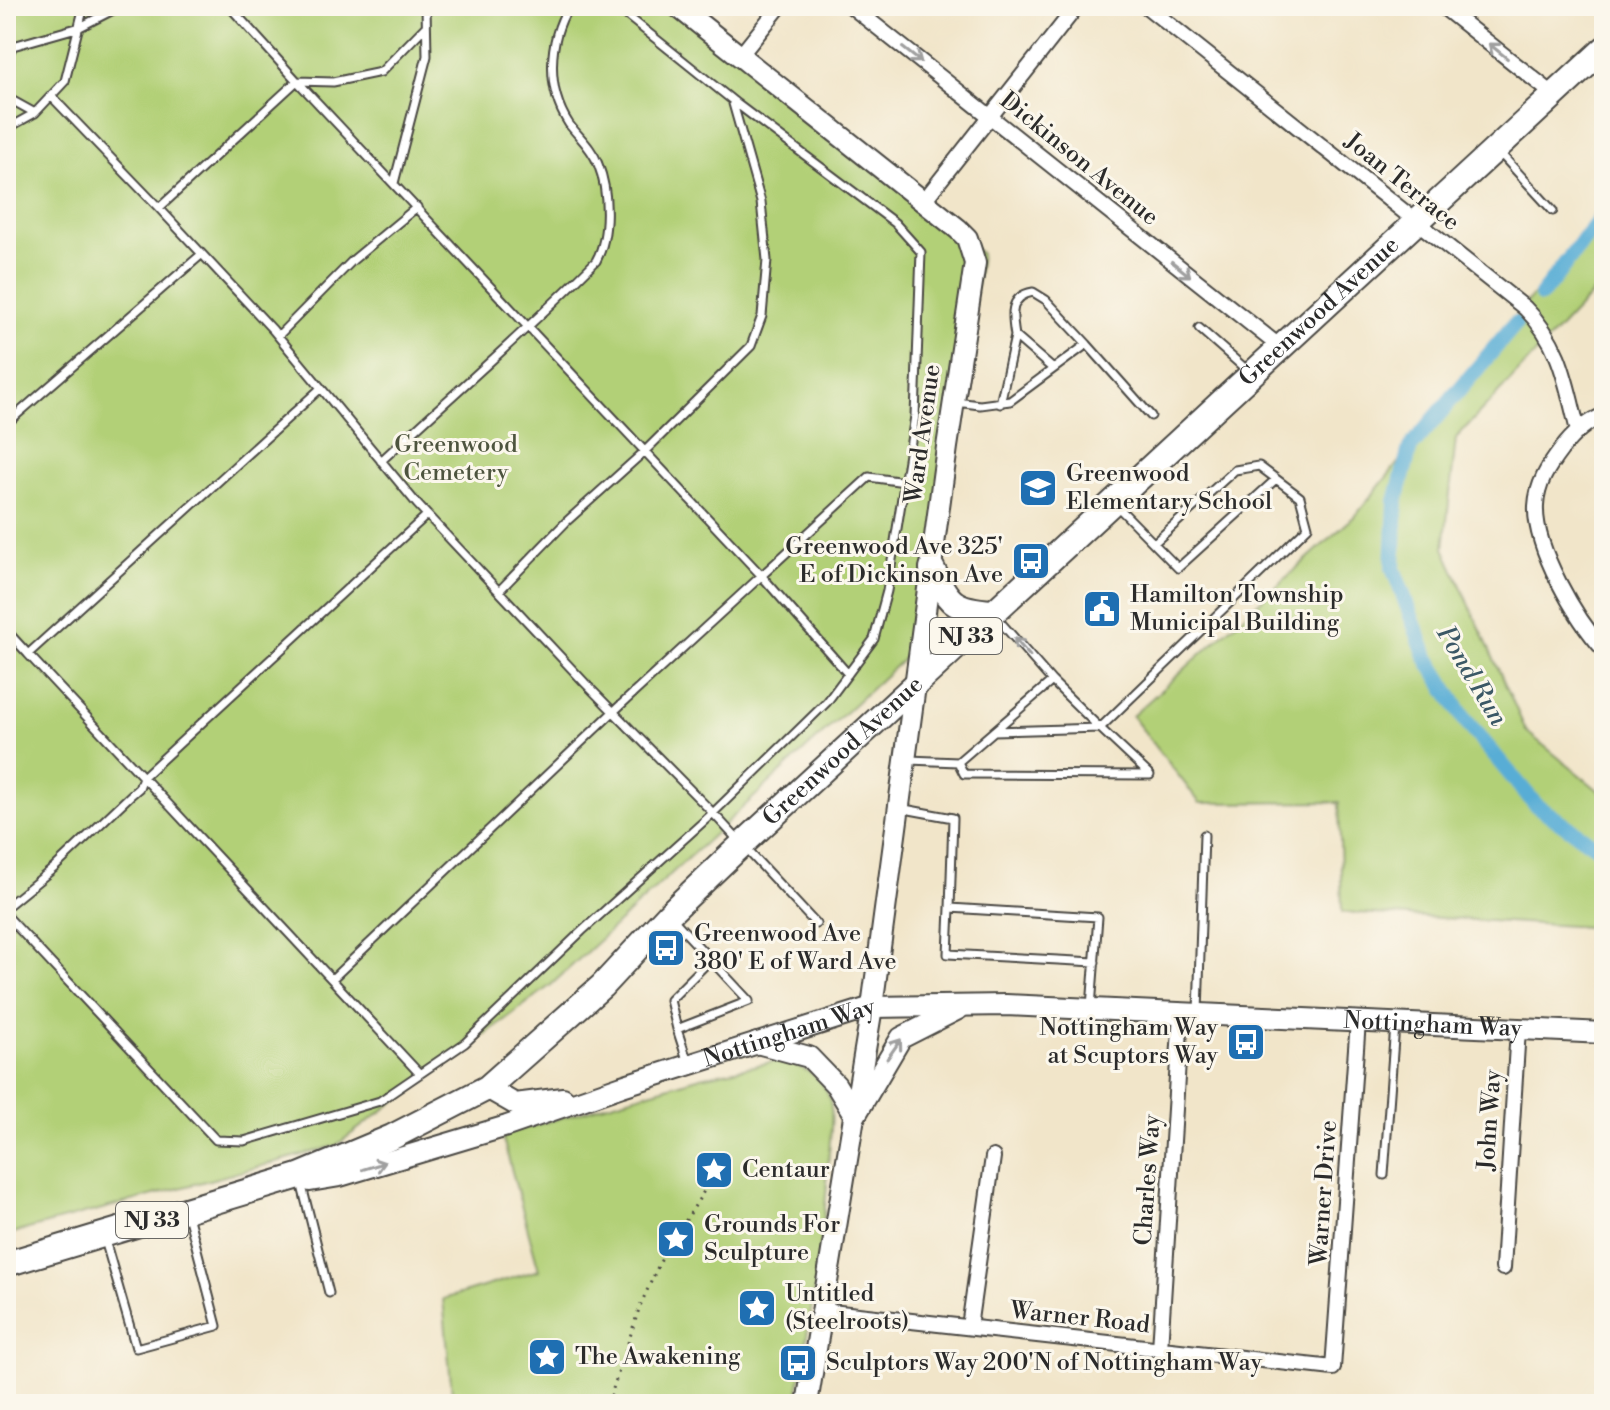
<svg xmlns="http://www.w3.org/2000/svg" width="1610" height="1410" font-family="'Libre Bodoni',serif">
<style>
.green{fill:#b2d077;stroke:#6e7e51;stroke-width:2}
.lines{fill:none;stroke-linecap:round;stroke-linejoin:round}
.canal{stroke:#59add5;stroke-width:16}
.lane-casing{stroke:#494743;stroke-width:11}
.street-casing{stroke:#494743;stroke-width:18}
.secondary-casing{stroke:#494743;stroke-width:24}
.primary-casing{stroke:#494743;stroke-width:28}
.path{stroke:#494743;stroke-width:3;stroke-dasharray:2 6;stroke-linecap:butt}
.lane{stroke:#fff;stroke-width:7}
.street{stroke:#fff;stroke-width:14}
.secondary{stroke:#fff;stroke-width:20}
.primary{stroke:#fff;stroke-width:24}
.oneway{stroke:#a0a0a0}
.labels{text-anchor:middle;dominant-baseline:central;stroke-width:6;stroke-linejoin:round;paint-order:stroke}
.shield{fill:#fbf7ec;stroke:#696865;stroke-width:2}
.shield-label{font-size:22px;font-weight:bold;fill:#2b2b2b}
.street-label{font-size:24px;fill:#2b2b2b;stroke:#fbf7ec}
.park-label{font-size:24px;fill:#4d543e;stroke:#fbf7ec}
.poi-label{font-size:24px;fill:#2b2b2b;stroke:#fbf7ec;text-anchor:start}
.water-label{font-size:26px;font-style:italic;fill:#3b5866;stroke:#fbf7ec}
</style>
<rect width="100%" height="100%" fill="#fbf7ec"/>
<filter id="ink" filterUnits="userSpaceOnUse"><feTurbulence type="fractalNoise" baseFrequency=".0125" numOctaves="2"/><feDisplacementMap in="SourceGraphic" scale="16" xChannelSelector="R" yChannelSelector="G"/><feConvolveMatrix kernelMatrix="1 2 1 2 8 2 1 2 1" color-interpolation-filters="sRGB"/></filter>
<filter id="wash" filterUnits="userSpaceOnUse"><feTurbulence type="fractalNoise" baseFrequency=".006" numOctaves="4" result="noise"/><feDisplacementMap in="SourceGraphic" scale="32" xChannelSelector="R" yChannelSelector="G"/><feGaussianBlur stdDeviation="1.8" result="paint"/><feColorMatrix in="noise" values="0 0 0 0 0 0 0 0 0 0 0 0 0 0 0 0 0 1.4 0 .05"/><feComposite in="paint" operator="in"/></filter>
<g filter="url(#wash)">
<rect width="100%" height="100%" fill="#f1e5c9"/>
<path class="green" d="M6,6h669l306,248 -54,383 -376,348 -216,161 -329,89z
M1604,207v74l-148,157 -12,110 82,183 78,64v133l-262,-16 -3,-110 -139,1 -68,-87 225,-202z
M777,1061c22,4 44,12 52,36 5,17 1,39 0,56 -4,84 -20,168 -33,251h-343l-10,-105 96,-29 -37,-135 199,-58z"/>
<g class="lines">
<path class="canal" d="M1541,295l63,-81
M1515,324l-105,124 -14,53 -3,67 33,88 39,64 71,85 68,47"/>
</g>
</g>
<g filter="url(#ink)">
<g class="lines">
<g class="lane-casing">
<path id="lane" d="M6,59l7,-13 67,-19 41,-21
M297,81l463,493 88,100
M297,81l36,1 48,-10 44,-45
M51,96l108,112 138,-127 -68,-75
M6,97l29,16 30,-32 19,-75
M6,129l29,-16
M1500,153l53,58
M394,183l33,-127 -1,-50
M159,208l114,122 144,174 168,179 128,130 103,111
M1199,328l50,44
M278,336l75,-76 64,-53
M1015,336c-3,-19 -7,-40 18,-44l13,8 41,44
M321,388l-293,266 115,123 284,-262
M956,402l24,3 30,-4 77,-57 64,72
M1000,404l15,-68 37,32
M6,424l196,-170
M381,461c72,-67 146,-130 215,-200 14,-25 13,-70 2,-97 -6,-16 -19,-27 -29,-40 -23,-35 -21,-83 0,-118
M1116,505l62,63 98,-89
M499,591l67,-69 79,-71 106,-105 11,-30 5,-56 -6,-58 -29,-102
M996,617l56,64 48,47 208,-201 -8,-30 -41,-31 -24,4 -81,73
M6,630l22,24
M909,760l49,2 94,-81
M958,762l6,12 186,1 -50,-47 -106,3
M899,808l54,10 -3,90 148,9 -7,90
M6,907l48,-39 78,-74 7,-6 4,-11 276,296
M950,908l-2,46 147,8
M6,915l210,225 28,1 136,-40 85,-58 117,-112 131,-118 114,-111 47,-63 13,-48 28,-175 6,-164 -26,-29 -158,-119 -122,-98
M671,917l78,84 -72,28 11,34
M332,979l281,-267 256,-235 36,5
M1198,1012l6,-177
M677,1029l-7,-29 40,-40
M1384,1175l11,-150
M301,1182l28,111
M105,1240l31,108 81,-22 -29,-111"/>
</g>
<g class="street-casing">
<path id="street" d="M851,6l429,341
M1146,6l379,302c36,36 41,75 53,123
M1442,6l112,89
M740,56l40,-50
M923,202l154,-196
M1604,415c-17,7 -32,20 -43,35 -13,17 -24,34 -25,56 -2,42 40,113 68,144
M1503,1268l15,-239
M822,1311l511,57 25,-347
M969,1327l24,-170
M1160,1349l21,-336"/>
</g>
<g class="secondary-casing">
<g id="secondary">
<path d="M677,6l281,223 9,9 8,25 -28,184 -75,560 -65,397"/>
<path d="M757,1043l52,14 27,28 19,31 46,-78 57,-29"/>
<path d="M487,1088l28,16 48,-6"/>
<path id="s1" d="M299,1176l11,5 30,-5 167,-50 115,-40 250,-79 134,-2 598,28"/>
</g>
</g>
<g class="primary-casing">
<g id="primary">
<path d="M932,568c17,35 20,41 60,44"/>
<path id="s2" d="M6,1264l293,-88 93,-39 95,-49 115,-102 66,-71 66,-63 870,-803"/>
</g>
</g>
<path class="path" d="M608,1404l32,-98 20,-44 49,-79"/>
<use href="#lane" class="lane"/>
<use href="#street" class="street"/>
<use href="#secondary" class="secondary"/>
<use href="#primary" class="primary"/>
</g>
<defs><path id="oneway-shaft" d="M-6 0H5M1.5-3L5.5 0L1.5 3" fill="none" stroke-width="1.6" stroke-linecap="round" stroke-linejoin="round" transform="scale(2)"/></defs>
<g class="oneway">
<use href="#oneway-shaft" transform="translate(1498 51) rotate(-141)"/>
<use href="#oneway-shaft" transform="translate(912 55) rotate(38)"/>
<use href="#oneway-shaft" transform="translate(1181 269) rotate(39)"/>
<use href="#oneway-shaft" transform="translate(1022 647) rotate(-131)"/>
<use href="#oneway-shaft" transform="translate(894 1049) rotate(-55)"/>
<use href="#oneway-shaft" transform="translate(374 1166) rotate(-17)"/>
</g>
</g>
<defs>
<g id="school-square" transform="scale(2)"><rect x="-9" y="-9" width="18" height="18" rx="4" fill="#1f6fb2" stroke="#fbf7ec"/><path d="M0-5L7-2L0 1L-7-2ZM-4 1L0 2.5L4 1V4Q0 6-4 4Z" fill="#fff"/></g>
<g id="bus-square" transform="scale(2)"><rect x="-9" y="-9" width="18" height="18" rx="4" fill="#1f6fb2" stroke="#fbf7ec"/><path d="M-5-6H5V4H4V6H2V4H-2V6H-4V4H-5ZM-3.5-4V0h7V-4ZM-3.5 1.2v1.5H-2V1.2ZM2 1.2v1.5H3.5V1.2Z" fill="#fff"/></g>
<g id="civic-square" transform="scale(2)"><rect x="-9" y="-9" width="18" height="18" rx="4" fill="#1f6fb2" stroke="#fbf7ec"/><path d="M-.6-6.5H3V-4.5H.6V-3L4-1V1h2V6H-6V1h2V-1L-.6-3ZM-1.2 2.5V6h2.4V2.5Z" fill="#fff"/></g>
<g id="sight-square" transform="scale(2)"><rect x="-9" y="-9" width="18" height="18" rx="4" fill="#1f6fb2" stroke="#fbf7ec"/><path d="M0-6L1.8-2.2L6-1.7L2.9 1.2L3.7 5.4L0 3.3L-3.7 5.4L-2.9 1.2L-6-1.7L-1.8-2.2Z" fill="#fff"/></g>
</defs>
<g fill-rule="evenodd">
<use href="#school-square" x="1038" y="488"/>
<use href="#bus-square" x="1031" y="561"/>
<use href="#civic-square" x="1102" y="609"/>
<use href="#bus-square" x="666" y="948"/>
<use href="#bus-square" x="1246" y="1042"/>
<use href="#sight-square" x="714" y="1170"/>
<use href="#sight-square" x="676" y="1239"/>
<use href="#sight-square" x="757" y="1308"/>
<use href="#sight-square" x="547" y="1357"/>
<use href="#bus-square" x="798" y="1363"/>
</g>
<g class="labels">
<g class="shield">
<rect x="930" y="618" width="72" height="36" rx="6"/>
<rect x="116" y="1202" width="72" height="36" rx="6"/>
</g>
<g class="shield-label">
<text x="966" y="636">NJ 33</text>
<text x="152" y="1220">NJ 33</text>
</g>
<g class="street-label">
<text transform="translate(1079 159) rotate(39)">Dickinson Avenue</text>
<text transform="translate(1402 182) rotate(39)">Joan Terrace</text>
<text stroke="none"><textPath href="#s2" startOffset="1652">Greenwood Avenue</textPath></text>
<text transform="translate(923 434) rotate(-82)">Ward Avenue</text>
<text stroke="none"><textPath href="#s2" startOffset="1004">Greenwood Avenue</textPath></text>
<text stroke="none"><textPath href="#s1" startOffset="1162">Nottingham Way</textPath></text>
<text stroke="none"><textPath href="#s1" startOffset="514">Nottingham Way</textPath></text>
<text transform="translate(1490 1120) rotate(-86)">John Way</text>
<text transform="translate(1148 1180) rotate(-86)">Charles Way</text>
<text transform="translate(1324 1193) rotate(-86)">Warner Drive</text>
<text transform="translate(1080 1318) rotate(6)">Warner Road</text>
</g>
<g class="park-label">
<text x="456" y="445">Greenwood<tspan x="456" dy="28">Cemetery</tspan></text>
</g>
<g class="poi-label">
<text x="1066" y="474">Greenwood<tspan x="1066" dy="28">Elementary School</tspan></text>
<text x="1003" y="547" text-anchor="end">Greenwood Ave 325'<tspan x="1003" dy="28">E of Dickinson Ave</tspan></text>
<text x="1130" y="595">Hamilton Township<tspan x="1130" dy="28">Municipal Building</tspan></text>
<text x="694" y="934">Greenwood Ave<tspan x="694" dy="28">380' E of Ward Ave</tspan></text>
<text x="1218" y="1028" text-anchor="end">Nottingham Way<tspan x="1218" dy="28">at Scuptors Way</tspan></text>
<text x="742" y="1170">Centaur</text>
<text x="704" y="1225">Grounds For<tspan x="704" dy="28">Sculpture</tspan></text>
<text x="785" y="1294">Untitled<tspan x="785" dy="28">(Steelroots)</tspan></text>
<text x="575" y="1357">The Awakening</text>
<text x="826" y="1363">Sculptors Way 200'N of Nottingham Way</text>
</g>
<g class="water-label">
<text transform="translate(1472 676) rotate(59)">Pond Run</text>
</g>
</g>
<rect width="1610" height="1410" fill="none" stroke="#fbf7ec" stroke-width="32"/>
</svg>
